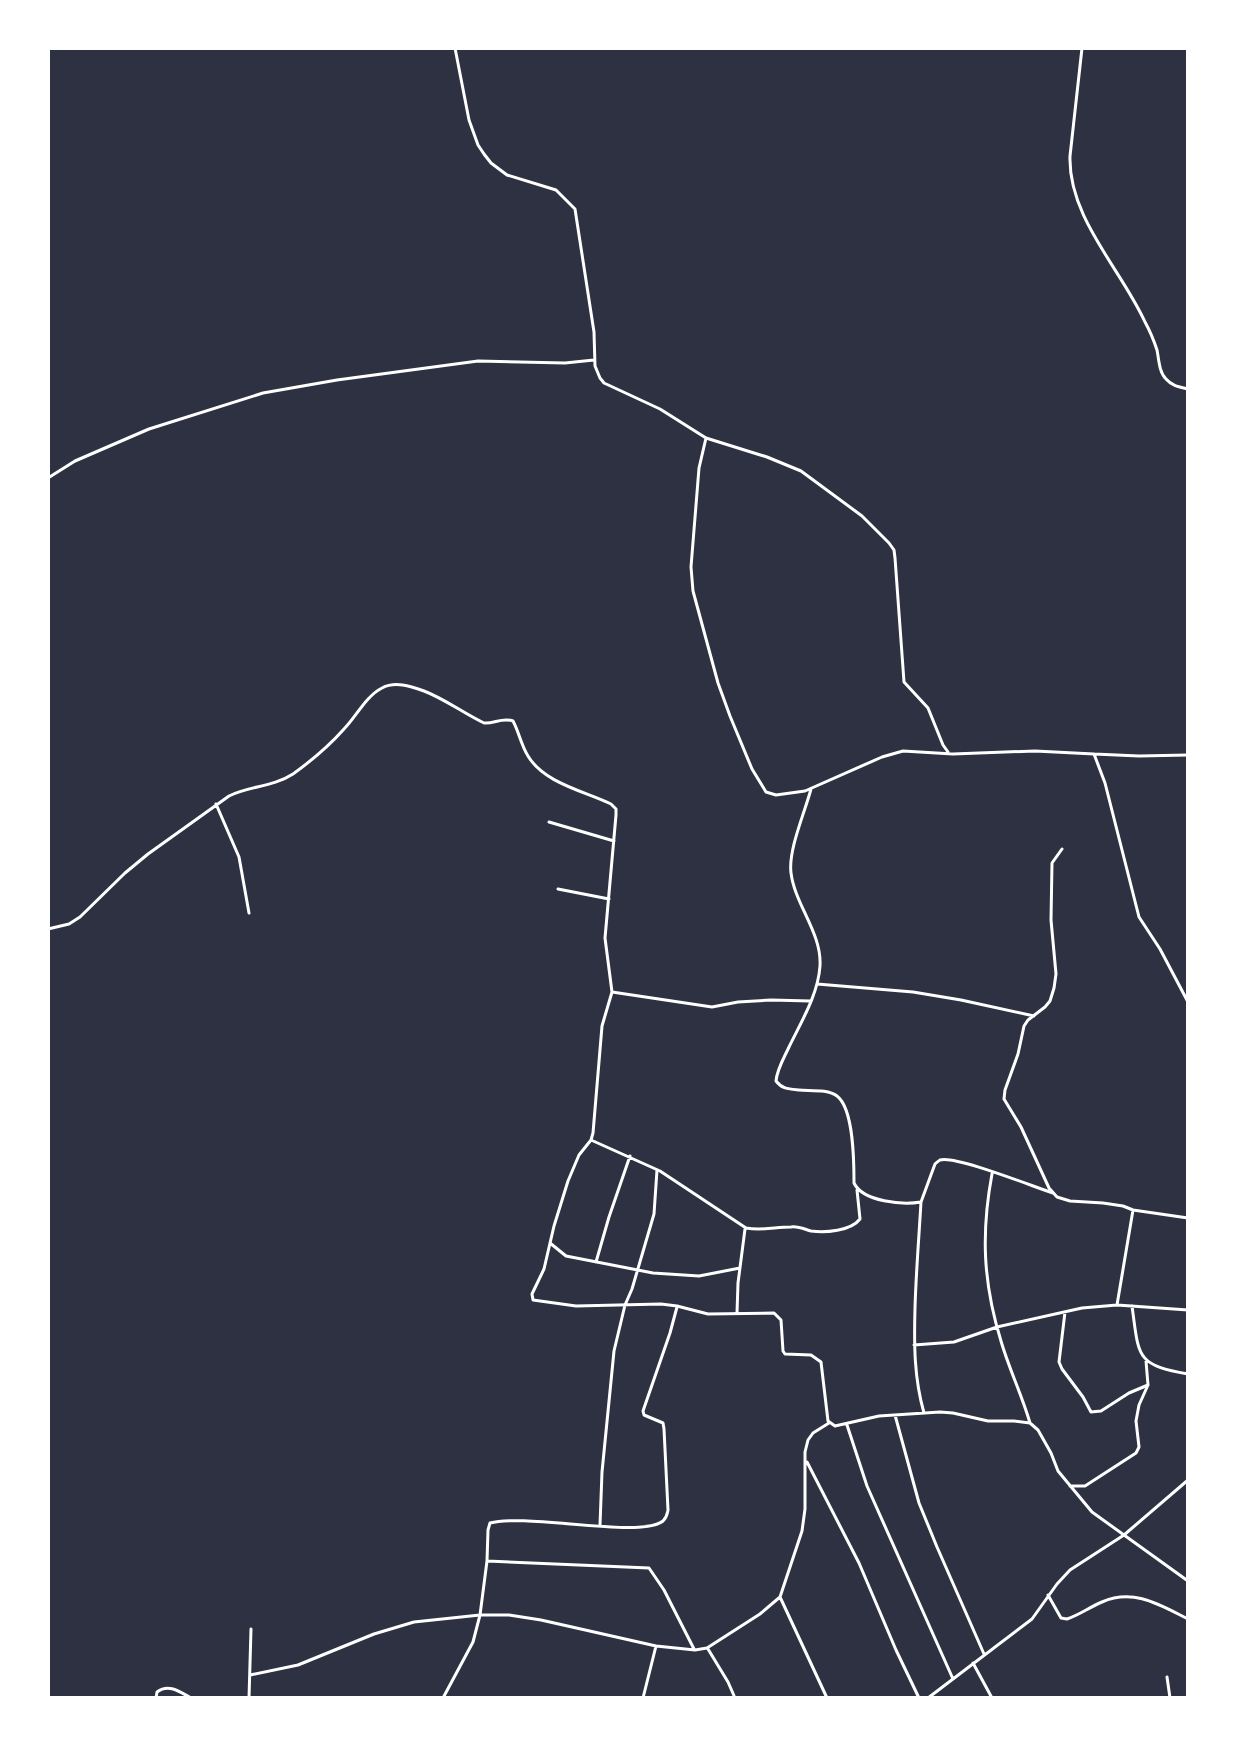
<svg xmlns="http://www.w3.org/2000/svg" width="1236" height="1746" font-family="Commissioner,sans-serif">
<style>
.lines{fill:none;stroke-linecap:round;stroke-linejoin:round}
.minor{stroke:#fff;stroke-width:3}
</style>
<rect width="100%" height="100%" fill="#2d3142"/>
<g class="lines">
<path class="minor" d="M455,48l14,72 9,25 6,9 7,9 16,12 49,15 19,19 19,123 1,34 5,12 4,5 56,26 46,29 61,19 34,14 61,45 27,27 5,7 1,8 9,124 24,26 15,37 5,7
M1082,48l-12,108c-2,61 51,113 75,166 5,9 9,19 12,28 2,10 2,22 9,29 6,7 14,8 22,10
M706,438l-7,30 -8,99 2,24 25,92 12,33 22,53 14,23 10,3 29,-4 77,-34 21,-6 50,3 82,-3 59,3 11,29 34,134 21,32 28,53
M48,478l27,-17 74,-32 114,-36 74,-13 141,-19 87,2 29,-3
M1094,754l45,2 49,-1
M811,789c-6,23 -23,61 -20,84 4,32 31,60 29,93 -2,29 -19,56 -31,81 -5,11 -12,22 -13,34 6,8 13,8 23,9 11,1 29,-1 38,6 17,13 17,67 17,87 9,19 49,22 67,19l14,-38c2,-2 3,-3 5,-4 15,-5 94,27 113,33
M216,804l23,53 10,56
M549,822l65,19
M1062,849l-10,14 -1,57 5,54 -2,14 -4,13 -5,6 -17,13 -4,6 -6,28 -13,36 -1,9 17,28 28,61 8,9 13,4 33,2 20,3 10,4 55,8
M558,889l51,10
M48,929l21,-5 11,-7 45,-44 23,-19 81,-58c20,-10 44,-9 64,-22 18,-13 36,-28 51,-45 12,-12 22,-33 38,-41 13,-7 28,-2 42,3 21,8 39,22 60,32 10,1 18,-6 29,-2 6,11 8,24 15,35 16,27 56,35 83,48l5,5v6l-11,123 7,54 -10,34 -9,107 -2,7 -12,15 -11,26 -14,45 -10,43 -12,25 1,6 43,6 85,-2 16,2 31,8 66,-1 7,7 2,31 2,3 26,1 10,7 7,59 7,5 44,-10 61,-4 13,1 35,8h26l16,2 8,7 13,23 7,18 34,41 96,69
M817,984l96,8 48,8 73,16
M612,992l100,15 26,-5 33,-2 39,1
M591,1140l69,31 86,57c17,3 29,-1 45,-1 7,-1 13,2 20,4 14,2 40,0 49,-12l-3,-29
M992,1174c-11,59 -9,109 9,167 8,28 21,54 29,82
M921,1202c-2,35 -5,70 -6,106 -1,36 -1,70 9,105
M550,1243l16,13 87,17 46,3 41,-8
M596,1262l13,-45 21,-61
M1117,1305l16,-95
M1132,1306c7,50 3,59 56,68
M1065,1312l-6,50 3,7 21,28 8,15 10,-1 28,-18 19,-8
M737,1313l1,-30 7,-54
M914,1345l40,-3 43,-15 85,-19 35,-3 71,5
M895,1415l24,88 18,44 47,107
M847,1425l20,61 86,193
M807,1462l52,101 37,87 23,48
M1070,1486h15l51,-33 3,-6 -3,-26 3,-16 9,-20 -2,-24
M600,1525l2,-53 12,-121 11,-46 7,-16 22,-75 3,-44
M487,1561l162,7 15,22 30,59
M1048,1595l13,23 6,1c12,-4 23,-12 35,-17 32,-14 58,3 86,17
M780,1597l47,101
M708,1649l20,33 7,16
M973,1663l19,35
M250,1675l48,-10 76,-31 40,-12 66,-7h29l32,5 115,26 39,4 12,-2 53,-34 20,-17 22,-66 3,-22v-57l3,-12 5,-7 16,-10
M1167,1677l3,21
M156,1698l1,-6c12,-9 23,0 34,6
M249,1698l2,-69
M443,1698l30,-56 7,-27 7,-54 1,-31 2,-7c36,-10 151,16 173,-2 4,-4 4,-6 5,-11l-4,-81 -1,-6 -19,-8 -1,-4 27,-78 7,-26
M643,1698l13,-52
M928,1698l104,-79 25,-35 13,-14 54,-35 64,-55"/>
</g>
<rect width="1236" height="1746" fill="none" stroke="#ffffff" stroke-width="100"/>
</svg>
